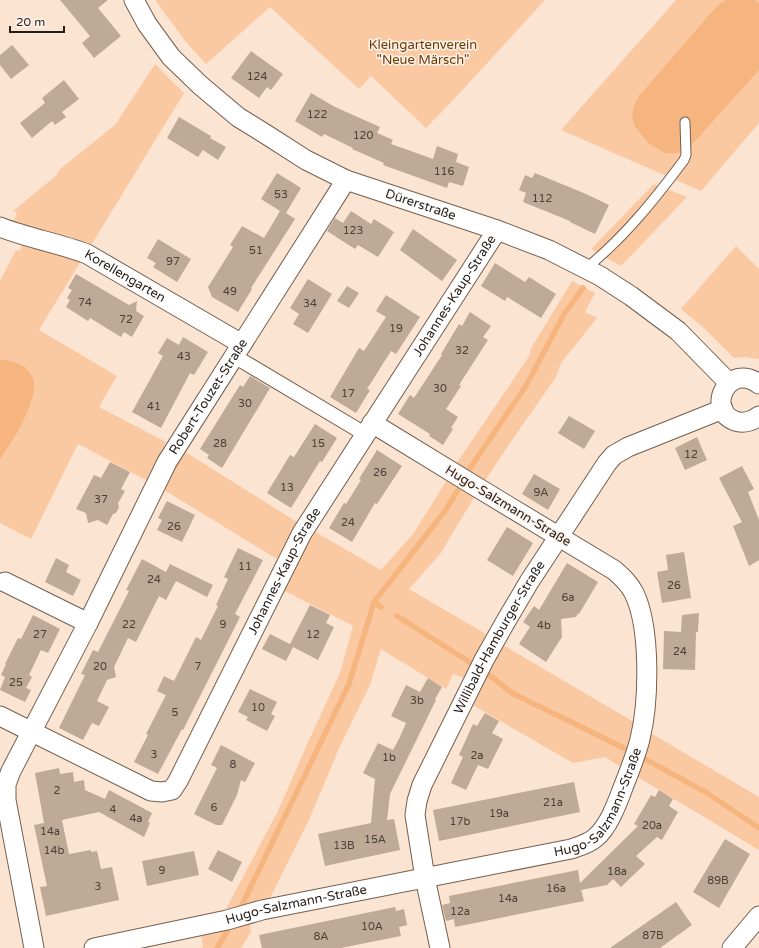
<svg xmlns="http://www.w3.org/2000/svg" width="759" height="948" font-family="'Varela Round',sans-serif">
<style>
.green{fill:#fac8a1}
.water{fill:#f6b57f}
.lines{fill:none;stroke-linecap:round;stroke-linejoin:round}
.stream{stroke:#f6b57f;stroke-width:5.5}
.building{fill:#bfa997}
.service-casing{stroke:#735f4f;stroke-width:11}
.pedestrian-casing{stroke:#735f4f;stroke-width:16}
.minor-casing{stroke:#735f4f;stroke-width:21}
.service{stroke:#fff;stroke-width:9}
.pedestrian{stroke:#fff;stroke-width:14}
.minor{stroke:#fff;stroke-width:19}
.labels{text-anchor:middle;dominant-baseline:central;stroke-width:3;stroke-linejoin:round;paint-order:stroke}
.number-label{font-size:11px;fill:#4c4037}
.park-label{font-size:13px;fill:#6d3a00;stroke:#fef4ed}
.street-label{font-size:13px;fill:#261d17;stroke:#fef4ed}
</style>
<rect width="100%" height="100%" fill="#fce4d2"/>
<path class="green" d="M155,0h390l-89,97 -30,31 -55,-52 -12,13 -89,-82 -64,57 -20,-22z
M676,0h83v123l-58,68 -140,-61z
M155,64l29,29 -94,154c-25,-12 -51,-18 -77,-24l4,-11 -4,-1 44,-36 2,-5 56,-45z
M654,184l33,13 -66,69 -30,-17z
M22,243l59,18 -42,69 78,46 -18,31 67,35 -20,38 -68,-36 -47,95 -31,-16v-242l16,-31 4,1z
M736,246l23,23v90l-15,-2 -10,1 -29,-29 -24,-20z
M572,281l23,12 -10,19 12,6 -36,45 -5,14 -46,66 -26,39 -28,-18 74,-109v-5z
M182,450l115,72 -20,37 -116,-71z
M447,480l28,16 -35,58 -31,35 77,45 -22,44 -11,-4 -7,15 -65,-40 -11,36 -29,59 -33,78 -39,78 -43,9 52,-98 31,-71 31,-67 13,-47 -72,-37 31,-59 69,40 32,-36z
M501,644l133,78 -13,45 -16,-10 -32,6 -102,-59z
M649,732l110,65v53l-123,-74z
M249,921l2,11 -10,16h-43l5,-1 -2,-15z"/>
<path class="water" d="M726,0h28l5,3v67l-71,79 -10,4h-13l-17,-10 -14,-18 -2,-11 2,-9 5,-9 71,-82 8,-9z
M0,360c8,0 17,2 24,7 4,3 9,9 10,15 3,20 -22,61 -34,77z"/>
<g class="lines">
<path class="stream" d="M470,468l56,-82 38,-72 19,-26
M374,602l7,5
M397,616l74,47
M488,674l24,19 114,56
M645,759l62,34 52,35
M242,905l107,-221 25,-82 71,-91 13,-21
M217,948l11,-18"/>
</g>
<path class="building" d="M60,0h48l-10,8 23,28 -27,22 -12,-15 8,-7z
M12,45l17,20 -18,14 -11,-14v-10z
M251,51l32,23 -12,16 -4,-3 -8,11 -28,-20z
M64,80l15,19 -17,13 4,5 -11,8 -3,-4 -20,17 -12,-15 25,-20 -3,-5z
M311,93l24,14 45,20 -3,6 16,7 -2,4 42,15 4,-13 21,8 -2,8 13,5 -6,19 -14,-4 -2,6 -64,-23 1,-2 -32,-14 1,-1 -29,-14 -2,3 -27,-16z
M179,117l32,19 -1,2 16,9 -8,13 -15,-10 -5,7 -31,-19z
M277,173l24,15 -15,25 9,6 -44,69 1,1 -14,23 -26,-15 -4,-10 25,-40 -3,-2 12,-19 22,12 16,-27 -19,-12z
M535,173l51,21 23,11 -14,29 -25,-12v-1l-47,-19 3,-9 -7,-3 6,-15 7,3z
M351,211l20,13 3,-5 20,13 -16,25 -20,-12 -3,4 -28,-18 8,-13 8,5z
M413,229l44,31 -15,21 -42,-31z
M158,239l33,20 -14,23 -24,-15 3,-4 -9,-5z
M495,263l30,19 4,-5 27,17 -15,24 -34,-21 -2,4 -24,-15z
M76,274l53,31 8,-4 -1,10 8,5 -12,21 -8,-5 -3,5 -31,-19 -2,3 -22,-14 4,-7 -3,-2 5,-8 -4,-2z
M308,279l24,15 -24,39 -15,-9 6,-10 -9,-6z
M347,286l12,7 -10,15 -12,-7z
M386,295l34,22 -24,37 -5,-3 -24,38 3,1 -14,23 -26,-16 29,-49 5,3 22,-34 -10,-6z
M470,312l21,14 -8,11 5,3 -29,45 2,1 -15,23 12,8 -7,11 2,1 -10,16 -14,-9 1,-2 -32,-20 12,-19 4,3 28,-43 -1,-1 18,-30 3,2z
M183,337l25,15 -14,23 -4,-2 -29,55 -29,-16 31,-56 -5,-3 9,-15 12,7z
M250,376l20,12 -48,80 -15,-10 2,-3 -9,-6 40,-64 3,2z
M569,416l26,15 -11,18 -26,-16z
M315,424l22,14 -15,24 -2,-1 -29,47 -24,-15 23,-38 4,2z
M697,437l10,23 -22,10 -10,-22z
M377,450l25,16 -25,38 -2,-1 -23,39 -23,-14 15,-25 2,1 15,-24 -2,-1z
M110,462l20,10 -9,17 4,2 -7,12 1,4 -3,6 -3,1 -6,11 -9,-5 -10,3 -2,-10 -10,-4 18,-34 7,3z
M742,466l12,23 -6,3 11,28v40l-10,6 -16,-40 9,-4 -23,-44z
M534,474l26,15 -12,21 -26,-16z
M167,501l28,14 -13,27 -25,-12 5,-10 -4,-2z
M507,527l26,16 -20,33 -26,-16z
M238,548l25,12 -28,54 5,3 -57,113 -1,-1 -24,45 -24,-12 14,-27 -2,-1 20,-39 -9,-4 7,-15 10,5 22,-44 5,3 17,-34 -2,-1 12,-26 -4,-2z
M684,552l7,46 -29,5 -5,-31 11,-2 -2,-15z
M56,558l13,7 -3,7 15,8 -8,16 -28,-14z
M142,559l24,13 4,-8 43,21 -6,12 -31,-16 -10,19 -7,-4 -23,46 -8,-4 -14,29 2,10 -9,3 -10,21 12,6 -10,19 -7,-3 -9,17 -24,-12 26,-53 -4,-1 12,-24 5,2 31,-61 -3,-1z
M567,563l31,19 -19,32 -1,-1 -2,4 -15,2 1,18 -16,25 -27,-18 11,-17 -7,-5 11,-16 5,4z
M310,605l20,10 -4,8 8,4 -16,33 -25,-13 -7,14 -24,-12 8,-15 20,10z
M699,613l-1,19h-2l-1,38 -32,-1 1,-38 17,1 1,-17z
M33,615l27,14 -12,24 -7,-3 -12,25 3,2 -6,11 5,2 -6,12 -25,-12 5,-13 -4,-2 5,-11h-1l13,-26 3,1z
M428,678l14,9 -7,12 1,1 -46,94 -3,26 7,-1 6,31 -75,16 -7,-32 53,-11 4,-44 -12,-6 15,-30 15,7 7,-13 6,-14 -15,-7 15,-31 14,7z
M250,689l27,13 -6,12 4,2 -8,15 -21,-11 2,-3 -10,-5z
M485,713l14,8 -7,12 11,6 -15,30 -10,-4 -12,25 -15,-7 12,-26 -4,-2 14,-31 4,2z
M221,745l34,18 -10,19 -4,-2 -4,15 -15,30h-6l-22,-11 23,-46 -6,-3z
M59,768l1,6 13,-2 1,10 10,-2 1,10 20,9 4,-9 43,23 -4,9 2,1 -6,14 -45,-25 -37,8 7,34 22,-4v2l6,-1 4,18 11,-2 7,33 -73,16 -6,-29 7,-1 -13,-61 10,-2 -9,-50z
M574,782l6,30 -141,29 -6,-31z
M659,790l14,9 -4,7 9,6 -16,28 -5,-3 -21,19 9,8 -24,23 -8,-8 -6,6 -26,5 3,11 -129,26 -1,-8 -8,2 -4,-16 8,-2 -1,-7 129,-26 2,13 58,-57 -4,-2 17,-29 4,2z
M725,839l25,15 -31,54 -26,-16z
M218,850l24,12 -10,20 -24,-13z
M194,851l5,24 -52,11 -5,-25z
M676,902l16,23 -32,23h-50z
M395,907l1,4 8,-2 3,16 -8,2 2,9 -60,12h-79l-3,-13z"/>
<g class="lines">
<g class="service-casing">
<path id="service" d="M585,269c39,-31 70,-70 99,-109l2,-5 -1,-33"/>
</g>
<g class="pedestrian-casing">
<path id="pedestrian" d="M234,356l131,78"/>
</g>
<g class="minor-casing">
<g id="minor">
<path id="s1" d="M134,0l13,24 24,33 29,28 38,32 29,18 39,25 40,20 151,50 52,20 51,26 31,20 47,35 51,52"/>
<path id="s2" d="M0,227c28,11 58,16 87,27l155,90"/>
<path d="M759,384c-31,-23 -54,26 -24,37 9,3 17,0 24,-5"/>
<path d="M5,582l83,41"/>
<path id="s3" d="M0,716l151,75 11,1 10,-2 6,-9 124,-248 195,-303"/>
<path id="s4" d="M34,948l-28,-148v-16l5,-13 77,-148 79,-161 179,-282"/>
<path id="s5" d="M94,948l133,-28 35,-10 309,-61c9,-3 17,-5 24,-11 14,-11 23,-37 29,-53 6,-15 12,-30 16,-46 9,-37 11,-111 -6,-146 -5,-10 -12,-16 -20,-23l-139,-84 -103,-63"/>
<path id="s6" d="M440,948l-15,-70 -10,-63 2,-14 5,-16 62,-125 22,-39 23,-39 78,-119 7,-8 14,-8 95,-38"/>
<path d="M732,948l27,-32"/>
</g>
</g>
<use href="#service" class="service"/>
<use href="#pedestrian" class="pedestrian"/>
<use href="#minor" class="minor"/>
</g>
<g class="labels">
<g class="number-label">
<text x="257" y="76">124</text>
<text x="317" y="114">122</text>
<text x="363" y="135">120</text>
<text x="444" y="171">116</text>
<text x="281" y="194">53</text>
<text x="542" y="198">112</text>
<text x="353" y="230">123</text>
<text x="256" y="250">51</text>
<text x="173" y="261">97</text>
<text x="230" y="291">49</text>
<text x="85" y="302">74</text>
<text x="310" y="303">34</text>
<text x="126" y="319">72</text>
<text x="396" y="328">19</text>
<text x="462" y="350">32</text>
<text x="184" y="356">43</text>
<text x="440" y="388">30</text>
<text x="348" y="393">17</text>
<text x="245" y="403">30</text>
<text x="154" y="406">41</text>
<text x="220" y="443">28</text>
<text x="318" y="443">15</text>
<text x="691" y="454">12</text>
<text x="380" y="472">26</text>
<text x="287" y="487">13</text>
<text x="541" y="492">9A</text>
<text x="101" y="499">37</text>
<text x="348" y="522">24</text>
<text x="174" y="526">26</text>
<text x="245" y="566">11</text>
<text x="154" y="579">24</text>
<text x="674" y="585">26</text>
<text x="568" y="597">6a</text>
<text x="129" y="624">22</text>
<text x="223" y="624">9</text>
<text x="544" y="625">4b</text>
<text x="40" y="634">27</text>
<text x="313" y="634">12</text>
<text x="680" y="651">24</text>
<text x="100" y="666">20</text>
<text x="198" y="666">7</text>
<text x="16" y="682">25</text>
<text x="417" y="700">3b</text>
<text x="258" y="707">10</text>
<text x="175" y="712">5</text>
<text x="154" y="754">3</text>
<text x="477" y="755">2a</text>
<text x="389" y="757">1b</text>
<text x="233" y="764">8</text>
<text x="57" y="790">2</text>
<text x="553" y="802">21a</text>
<text x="214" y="807">6</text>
<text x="113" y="809">4</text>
<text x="499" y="813">19a</text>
<text x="136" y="818">4a</text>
<text x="460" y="821">17b</text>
<text x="652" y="825">20a</text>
<text x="50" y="831">14a</text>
<text x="375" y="839">15A</text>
<text x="344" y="845">13B</text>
<text x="54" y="850">14b</text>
<text x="162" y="870">9</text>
<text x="617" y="871">18a</text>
<text x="718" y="880">89B</text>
<text x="98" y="886">3</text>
<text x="556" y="888">16a</text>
<text x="508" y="898">14a</text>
<text x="460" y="911">12a</text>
<text x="372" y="926">10A</text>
<text x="653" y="935">87B</text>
<text x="321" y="936">8A</text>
</g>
<g class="park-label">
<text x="423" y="45">Kleingartenverein<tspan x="423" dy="15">"Neue Märsch"</tspan></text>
</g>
<g class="street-label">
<text stroke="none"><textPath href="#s1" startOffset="362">Dürerstraße</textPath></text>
<text stroke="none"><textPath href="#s2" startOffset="135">Korellengarten</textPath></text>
<text stroke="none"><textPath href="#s3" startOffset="760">Johannes-Kaup-Straße</textPath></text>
<text stroke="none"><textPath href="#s4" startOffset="604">Robert-Touzet-Straße</textPath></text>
<text transform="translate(508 506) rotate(31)">Hugo-Salzmann-Straße</text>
<text stroke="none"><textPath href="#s3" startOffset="436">Johannes-Kaup-Straße</textPath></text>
<text stroke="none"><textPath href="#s6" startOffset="333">Willibald-Hamburger-Straße</textPath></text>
<text stroke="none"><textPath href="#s5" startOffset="542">Hugo-Salzmann-Straße</textPath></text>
<text stroke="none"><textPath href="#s5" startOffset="207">Hugo-Salzmann-Straße</textPath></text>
</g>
</g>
<path d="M10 26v6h54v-6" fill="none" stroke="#261d17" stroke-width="2"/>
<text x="16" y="26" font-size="12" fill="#261d17" stroke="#fef4ed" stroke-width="3" paint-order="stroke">20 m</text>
</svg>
